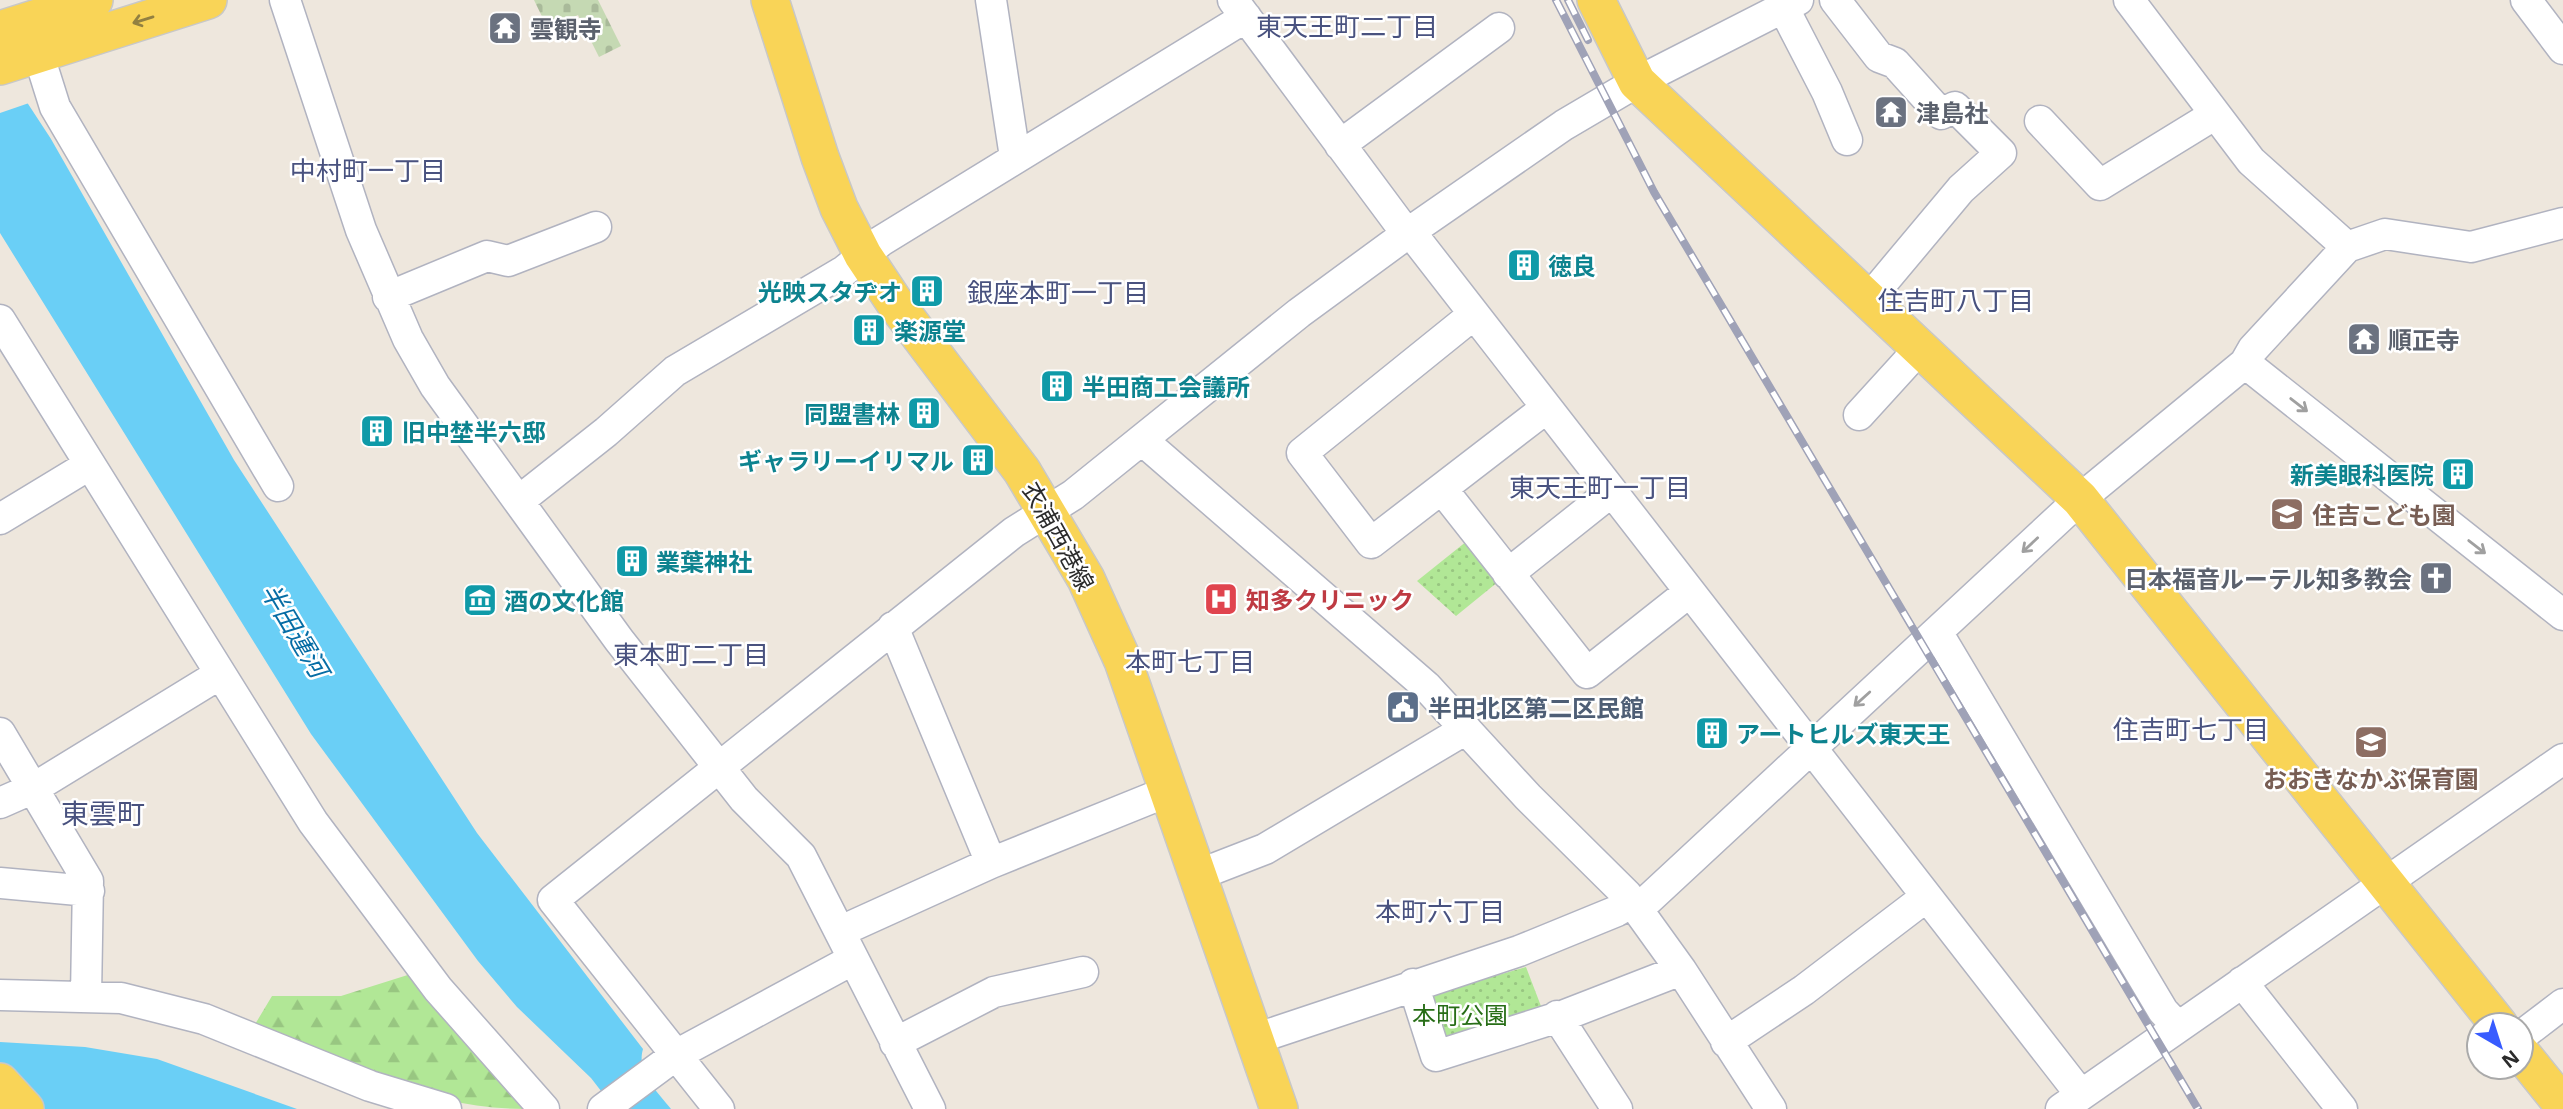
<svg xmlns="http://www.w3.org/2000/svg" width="2563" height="1109" font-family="'Open Sans','Noto Sans JP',sans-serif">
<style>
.forest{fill:url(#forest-firs)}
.cemetery{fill:url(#cemetery-stones)}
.park{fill:url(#park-dots)}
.water{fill:#6acff6}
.pier{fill:#eee7dd}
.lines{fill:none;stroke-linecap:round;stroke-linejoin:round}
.minor-casing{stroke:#b1b3c0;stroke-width:33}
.major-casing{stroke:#c8c8c8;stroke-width:40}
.minor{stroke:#fff;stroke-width:30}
.major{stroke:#f9d457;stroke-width:37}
.rail-casing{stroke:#9fa2b7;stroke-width:8}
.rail{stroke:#fff;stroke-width:5;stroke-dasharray:16;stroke-linecap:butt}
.oneway{stroke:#928041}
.oneway2{stroke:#a0a0a0}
.labels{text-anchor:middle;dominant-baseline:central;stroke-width:5;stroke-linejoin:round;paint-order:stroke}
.worship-label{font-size:24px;font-weight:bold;fill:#5b616d;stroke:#fff;text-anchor:start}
.culture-label{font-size:24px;font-weight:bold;fill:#0d838f;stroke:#fff;text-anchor:start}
.education-label{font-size:24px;font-weight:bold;fill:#785e54;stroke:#fff;text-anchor:start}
.street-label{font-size:24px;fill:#2b2b2b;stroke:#fff}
.health-label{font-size:24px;font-weight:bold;fill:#be3a42;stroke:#fff;text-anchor:start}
.service-label{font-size:24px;font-weight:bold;fill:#4e5e75;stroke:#fff;text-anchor:start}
.park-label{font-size:24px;fill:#276d16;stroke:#fff}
.neighbourhood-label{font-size:26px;fill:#49527f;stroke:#fff}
.water-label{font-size:26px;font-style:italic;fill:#066da5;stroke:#fff}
.quarter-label{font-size:28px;fill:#49527f;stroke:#fff}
</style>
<defs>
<pattern id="forest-firs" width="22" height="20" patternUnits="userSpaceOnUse" patternTransform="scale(1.75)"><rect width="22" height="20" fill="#b1e796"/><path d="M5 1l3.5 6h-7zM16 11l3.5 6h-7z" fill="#98c681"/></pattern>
<pattern id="cemetery-stones" width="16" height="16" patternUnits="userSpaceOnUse" patternTransform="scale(1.75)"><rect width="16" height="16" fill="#c5d9b3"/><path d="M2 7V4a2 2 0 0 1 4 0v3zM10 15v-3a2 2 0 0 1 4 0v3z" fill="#a9ba9a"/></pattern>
<pattern id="park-dots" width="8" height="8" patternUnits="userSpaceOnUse" patternTransform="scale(1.75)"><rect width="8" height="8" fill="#b1e796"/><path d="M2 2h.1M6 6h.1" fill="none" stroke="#98c681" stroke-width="1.8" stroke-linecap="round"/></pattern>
</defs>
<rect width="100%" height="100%" fill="#eee7dd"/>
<path class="forest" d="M414,973l112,136c-96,0 -187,-43 -275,-78l21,-35h69z"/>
<path class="cemetery" d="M534,0h64l23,46 -22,11 -21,-42 -30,14z"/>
<path class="park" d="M1467,541l32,40 -43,35 -39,-35z
M1526,967l18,47 -101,34 -17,-52z"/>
<path class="water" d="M0,61l51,78 183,321 243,373 166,216c-7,24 14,42 28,60h-56l-24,-31 -74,-71 -39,-46 -167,-227 -311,-501z
M0,1042l85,5 72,12 140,50h-297z"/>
<path class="pier" d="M0,58l32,44 -32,11z"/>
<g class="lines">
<g class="minor-casing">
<path id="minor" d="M285,0l76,230 47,109 27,47 184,254 125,159 57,57 129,253
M991,0l24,157
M1233,0l165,222 21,21 662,852
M1835,0l44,57 16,6 46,51 14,-7 46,46 -40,36 -92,110
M2129,0l122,161 96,86
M2526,0l37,49
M1783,7l44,85 20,48
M38,53l17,54 223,379
M2040,121l60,64 114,-70
M1340,145l159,-117
M388,297l99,-41 21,5 88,-34
M1473,315l-171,138 69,90 174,-134
M0,320l313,502 125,167 106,120
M2245,363l318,252
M1859,415l61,-67
M1142,440l284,246 102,111 99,98 54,75 90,139
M1442,489l145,184 101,-80
M520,500l86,-68 69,-61 169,-100 37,-30 365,-224
M0,519l89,-54
M1508,574l103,-82
M893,627l98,236
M1937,632l226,379 14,15
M0,733l88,148 -2,115
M0,803l34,-15 186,-114
M1198,875l67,-26 201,-120
M0,883l89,8
M1637,910l443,-411 165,-136 8,-14 94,-102 38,-13 86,13 92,-24
M841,931l150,-68 178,-72
M2242,982l100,127
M1413,984l23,72 129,-41 116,-45
M0,995l121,3 83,21 166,67 76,23
M1557,1016l60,93
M2521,1036l42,-32
M1255,1039l264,-88 98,-40 15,-9
M1726,1042l78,-52 122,-93
M895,1043l99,-51 89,-20
M603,1109l73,-54 176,-95
M719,1109l-166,-209 461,-368 59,-37 226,-182 109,-80 156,-108 73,-43 161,-82
M2061,1109l502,-350"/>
</g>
<g class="major-casing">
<path id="major" d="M770,0l50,157 19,51 24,47 32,48 127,168 64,108 37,82 156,448
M1596,0l41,82 443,417 419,526
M0,30l94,-30
M0,66l208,-66
M2521,1053l42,52
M0,1082l25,27"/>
</g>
<use href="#minor" class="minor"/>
<use href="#major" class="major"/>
<g class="rail-casing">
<path id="rail" d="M1556,0l98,192 544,917
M1568,0l20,40"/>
</g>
<use href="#rail" class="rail"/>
</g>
<defs><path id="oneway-shaft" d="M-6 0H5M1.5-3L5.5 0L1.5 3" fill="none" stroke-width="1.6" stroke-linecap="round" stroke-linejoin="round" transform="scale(1.75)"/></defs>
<use class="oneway" href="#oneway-shaft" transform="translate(143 20) rotate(163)"/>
<g class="oneway2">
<use href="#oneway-shaft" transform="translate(2299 405) rotate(38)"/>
<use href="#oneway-shaft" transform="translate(2030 545) rotate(137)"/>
<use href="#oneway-shaft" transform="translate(2477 547) rotate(38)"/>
<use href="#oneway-shaft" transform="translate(1862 699) rotate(138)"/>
</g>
<defs>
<g id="temple-square" transform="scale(1.75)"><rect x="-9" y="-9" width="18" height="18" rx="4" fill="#6b7280" stroke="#fff"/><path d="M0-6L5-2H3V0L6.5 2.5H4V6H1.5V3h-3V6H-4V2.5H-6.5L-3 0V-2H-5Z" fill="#fff"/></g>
<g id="building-square" transform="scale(1.75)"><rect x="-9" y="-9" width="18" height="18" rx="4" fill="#0f9aa8" stroke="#fff"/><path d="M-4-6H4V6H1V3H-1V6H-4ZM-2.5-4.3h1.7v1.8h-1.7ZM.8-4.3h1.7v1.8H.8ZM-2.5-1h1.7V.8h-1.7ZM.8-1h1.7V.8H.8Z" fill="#fff"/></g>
<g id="school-square" transform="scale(1.75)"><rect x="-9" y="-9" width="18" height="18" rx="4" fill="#8d6e63" stroke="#fff"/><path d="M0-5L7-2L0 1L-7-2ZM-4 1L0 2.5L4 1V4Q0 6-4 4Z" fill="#fff"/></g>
<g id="church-square" transform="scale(1.75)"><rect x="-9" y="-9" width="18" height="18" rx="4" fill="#6b7280" stroke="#fff"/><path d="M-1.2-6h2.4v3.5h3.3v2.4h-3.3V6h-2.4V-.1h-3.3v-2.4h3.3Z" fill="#fff"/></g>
<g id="hospital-square" transform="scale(1.75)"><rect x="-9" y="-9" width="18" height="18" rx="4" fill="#e0444e" stroke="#fff"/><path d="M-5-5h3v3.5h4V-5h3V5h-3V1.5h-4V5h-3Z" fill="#fff"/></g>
<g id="museum-square" transform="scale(1.75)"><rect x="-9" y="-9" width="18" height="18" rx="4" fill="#0f9aa8" stroke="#fff"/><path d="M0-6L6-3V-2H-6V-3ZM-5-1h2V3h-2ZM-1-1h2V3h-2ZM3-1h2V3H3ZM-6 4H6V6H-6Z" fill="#fff"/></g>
<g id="civic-square" transform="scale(1.75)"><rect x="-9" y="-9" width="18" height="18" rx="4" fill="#5c6f8a" stroke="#fff"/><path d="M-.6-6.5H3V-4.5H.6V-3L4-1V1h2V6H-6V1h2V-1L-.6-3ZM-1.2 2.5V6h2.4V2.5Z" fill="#fff"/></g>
</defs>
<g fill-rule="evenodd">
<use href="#temple-square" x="505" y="28"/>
<use href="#temple-square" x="1891" y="112"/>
<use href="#building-square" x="1524" y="265"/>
<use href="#building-square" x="927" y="291"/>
<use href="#building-square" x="869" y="330"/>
<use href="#temple-square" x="2364" y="339"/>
<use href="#building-square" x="1057" y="386"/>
<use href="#building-square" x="924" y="413"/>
<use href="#building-square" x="377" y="431"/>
<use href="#building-square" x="978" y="460"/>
<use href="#building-square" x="2458" y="474"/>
<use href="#school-square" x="2287" y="514"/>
<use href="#building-square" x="632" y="561"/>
<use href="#church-square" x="2436" y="578"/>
<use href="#hospital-square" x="1221" y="599"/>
<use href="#museum-square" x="480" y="600"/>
<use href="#civic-square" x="1403" y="707"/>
<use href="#building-square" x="1712" y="733"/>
<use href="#school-square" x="2371" y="742"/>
</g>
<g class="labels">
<g class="worship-label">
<text x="530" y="28">雲観寺</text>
<text x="1916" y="112">津島社</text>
<text x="2388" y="339">順正寺</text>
<text x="2412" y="578" text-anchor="end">日本福音ルーテル知多教会</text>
</g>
<g class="culture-label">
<text x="1548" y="265">徳良</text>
<text x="902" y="291" text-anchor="end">光映スタヂオ</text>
<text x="894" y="330">楽源堂</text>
<text x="1082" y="386">半田商工会議所</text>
<text x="900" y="413" text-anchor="end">同盟書林</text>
<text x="402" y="431">旧中埜半六邸</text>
<text x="954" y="460" text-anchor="end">ギャラリーイリマル</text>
<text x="2434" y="474" text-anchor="end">新美眼科医院</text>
<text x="656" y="561">業葉神社</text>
<text x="504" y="600">酒の文化館</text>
<text x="1736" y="733">アートヒルズ東天王</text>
</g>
<g class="education-label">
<text x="2312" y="514">住吉こども園</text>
<text x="2371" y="778" text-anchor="middle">おおきなかぶ保育園</text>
</g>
<g class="street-label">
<text transform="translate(1059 536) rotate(61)">衣浦西港線</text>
</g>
<g class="health-label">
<text x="1246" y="599">知多クリニック</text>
</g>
<g class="service-label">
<text x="1428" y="707">半田北区第二区民館</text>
</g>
<g class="park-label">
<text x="1460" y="1014">本町公園</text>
</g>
<g class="neighbourhood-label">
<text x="1347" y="26">東天王町二丁目</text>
<text x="368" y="170">中村町一丁目</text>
<text x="1058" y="292">銀座本町一丁目</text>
<text x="1956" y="300">住吉町八丁目</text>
<text x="1600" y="487">東天王町一丁目</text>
<text x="691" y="654">東本町二丁目</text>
<text x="1190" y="661">本町七丁目</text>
<text x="2191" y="729">住吉町七丁目</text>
<text x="1440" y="911">本町六丁目</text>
</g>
<g class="water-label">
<text transform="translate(295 630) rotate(59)">半田運河</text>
</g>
<g class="quarter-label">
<text x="103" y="813">東雲町</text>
</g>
</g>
<g transform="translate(2500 1046) rotate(141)"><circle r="33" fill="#ffffff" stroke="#aaaaaa" stroke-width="2"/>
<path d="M0-5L12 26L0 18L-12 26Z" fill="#385cff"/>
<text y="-10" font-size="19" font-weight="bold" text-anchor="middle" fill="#2b2b2b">N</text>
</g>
</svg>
